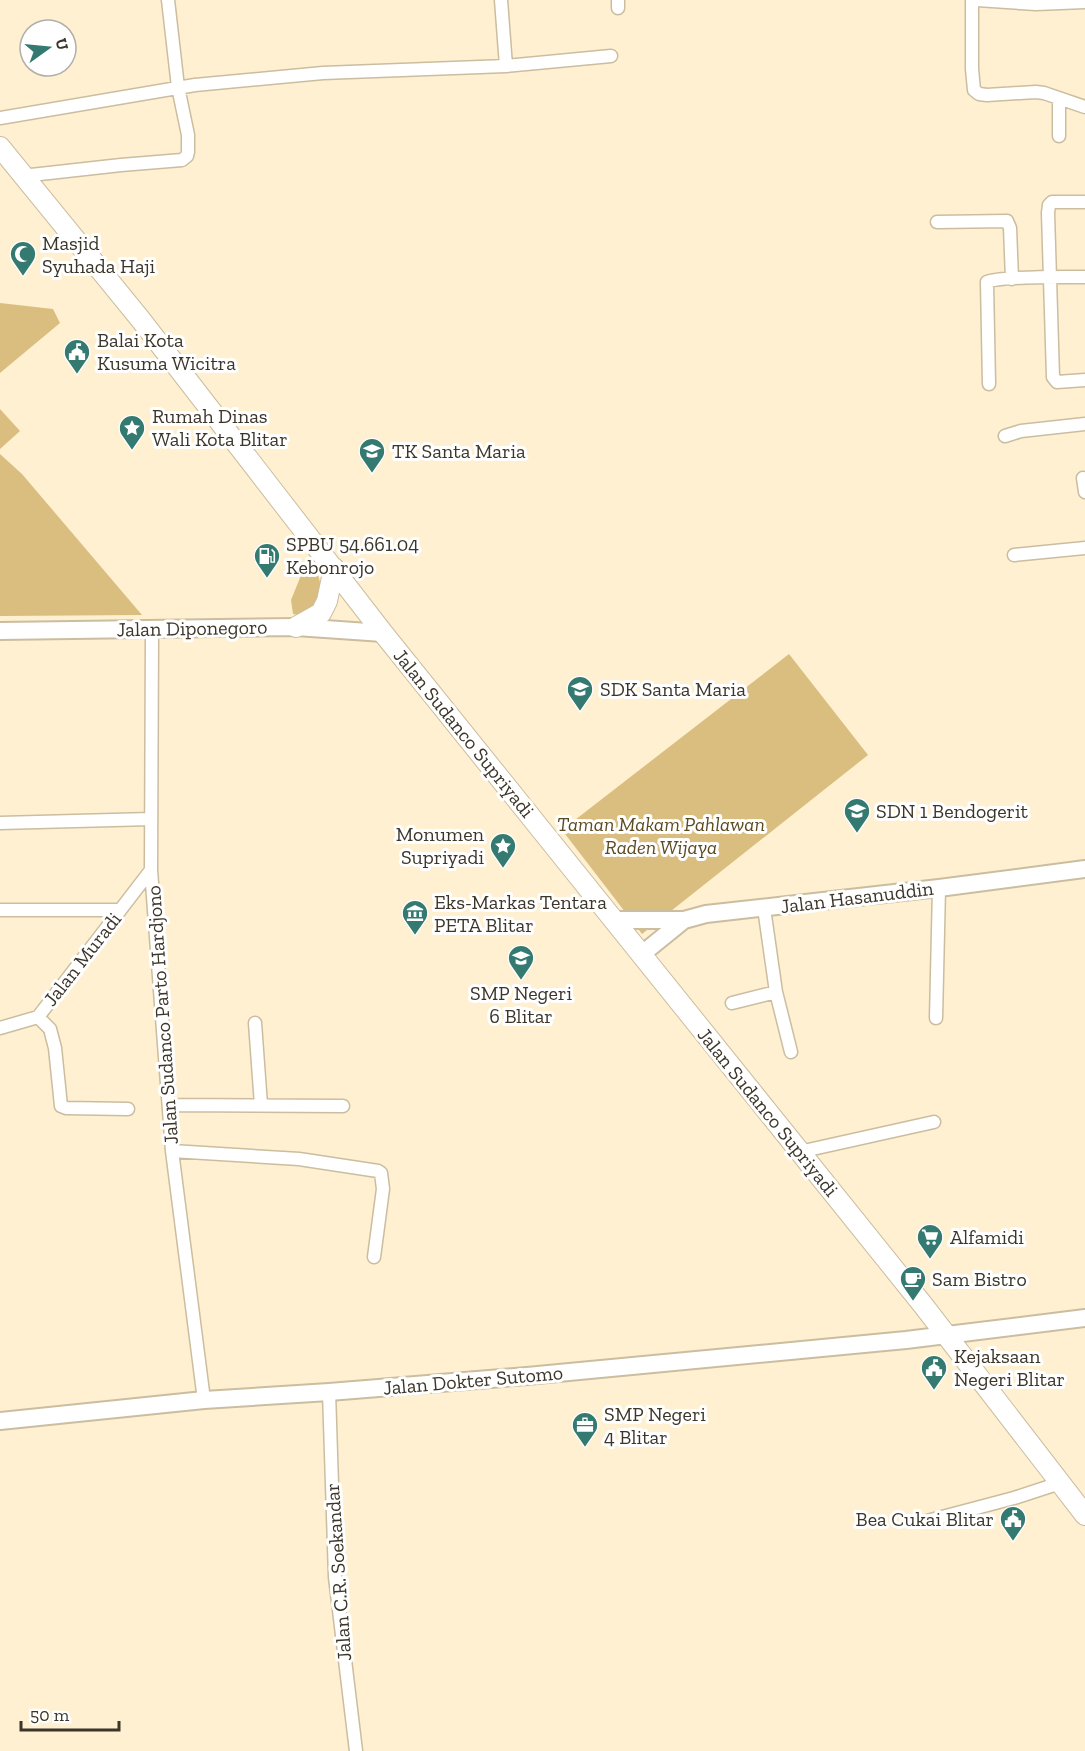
<svg xmlns="http://www.w3.org/2000/svg" width="1085" height="1751" font-family="'Zilla Slab',serif">
<style>
.green{fill:#d9be80}
.lines{fill:none;stroke-linecap:round;stroke-linejoin:round}
.street-casing{stroke:#cbbd9f;stroke-width:15}
.secondary-casing{stroke:#cbbd9f;stroke-width:20}
.primary-casing{stroke:#cbbd9f;stroke-width:22}
.street{stroke:#fff;stroke-width:12}
.secondary{stroke:#fff;stroke-width:16}
.primary{stroke:#fff;stroke-width:20}
.labels{text-anchor:middle;dominant-baseline:central;stroke-width:6;stroke-linejoin:round;paint-order:stroke}
.poi-label{font-size:20px;fill:#3c362a;stroke:#fff;text-anchor:start}
.street-label{font-size:20px;fill:#3c362a;stroke:#fff}
.park-label{font-size:20px;font-style:italic;fill:#5b4920;stroke:#fff}
</style>
<rect width="100%" height="100%" fill="#fef0d0"/>
<path class="green" d="M0,303l53,6 7,14 -60,50z
M0,409l20,22 -20,18z
M0,454l22,20 120,141 -142,1z
M306,563l8,1c6,15 10,26 2,41 -6,11 -12,12 -23,9l-2,-14z
M789,654l79,101 -226,179 -80,-104z"/>
<g class="lines">
<g class="street-casing">
<path id="street" d="M501,0l5,66
M618,0v8
M972,0v69l2,21 5,4 8,1 49,-3 8,1 41,14
M977,0l59,4 49,-2
M0,118l195,-33 128,-12 183,-7 105,-10
M1059,136v-37
M22,176l99,-11 61,-5 5,-4 1,-4v-17l-10,-48 -10,-87
M1085,202h-33l-3,3 -1,8 5,164 4,5 28,-2
M937,222l70,-1 3,7 2,51
M989,384l-2,-102c13,-6 79,-5 98,-5
M1005,436l16,-5 64,-7
M1083,478l2,14
M1014,555l71,-7
M152,628l-1,242 21,281 32,249
M0,823l151,-4
M764,908l12,84 15,60
M0,910h120
M732,1003l44,-11
M38,1017l12,12 5,19 6,58 5,2 62,1
M936,1018l3,-130
M255,1023l6,82
M0,1028l38,-11 113,-147
M169,1105l174,1
M172,1151l127,8 79,12 3,2 2,16 -9,68
M799,1152l135,-30
M329,1392l6,185 21,174
M927,1521l87,-23 46,-15"/>
</g>
<g class="secondary-casing">
<path id="secondary" d="M0,631l296,-4 87,6
M615,920h69
M642,954l42,-34 22,-6 233,-26 146,-19
M0,1421l204,-21 125,-8 198,-16 379,-36 179,-22"/>
</g>
<g class="primary-casing">
<path id="primary" d="M0,147l141,173 242,313 540,672 162,210
M296,627l25,-14 6,-12 7,-33"/>
</g>
<use href="#street" class="street"/>
<use href="#secondary" class="secondary"/>
<use href="#primary" class="primary"/>
</g>
<defs>
<g id="mosque-pin" transform="scale(1.35)"><path d="M0 17L-7.5 6A9.5 9.5 0 1 1 7.5 6Z" fill="#347a70" stroke="#fff"/><path d="M3.5-4.9A6 6 0 1 0 3.5 4.9A5 5 0 1 1 3.5-4.9Z" fill="#fff"/></g>
<g id="civic-pin" transform="scale(1.35)"><path d="M0 17L-7.5 6A9.5 9.5 0 1 1 7.5 6Z" fill="#347a70" stroke="#fff"/><path d="M-.6-6.5H3V-4.5H.6V-3L4-1V1h2V6H-6V1h2V-1L-.6-3ZM-1.2 2.5V6h2.4V2.5Z" fill="#fff"/></g>
<g id="sight-pin" transform="scale(1.35)"><path d="M0 17L-7.5 6A9.5 9.5 0 1 1 7.5 6Z" fill="#347a70" stroke="#fff"/><path d="M0-6L1.8-2.2L6-1.7L2.9 1.2L3.7 5.4L0 3.3L-3.7 5.4L-2.9 1.2L-6-1.7L-1.8-2.2Z" fill="#fff"/></g>
<g id="school-pin" transform="scale(1.35)"><path d="M0 17L-7.5 6A9.5 9.5 0 1 1 7.5 6Z" fill="#347a70" stroke="#fff"/><path d="M0-5L7-2L0 1L-7-2ZM-4 1L0 2.5L4 1V4Q0 6-4 4Z" fill="#fff"/></g>
<g id="fuel-pin" transform="scale(1.35)"><path d="M0 17L-7.5 6A9.5 9.5 0 1 1 7.5 6Z" fill="#347a70" stroke="#fff"/><path d="M-5.5-6h7V0h2V4h1.3V-2.5L3-4.5l.8-.8L6-3V5H2.5V1h-1V6h-7ZM-4.2-4.7v3.2H.2V-4.7Z" fill="#fff"/></g>
<g id="museum-pin" transform="scale(1.35)"><path d="M0 17L-7.5 6A9.5 9.5 0 1 1 7.5 6Z" fill="#347a70" stroke="#fff"/><path d="M0-6L6-3V-2H-6V-3ZM-5-1h2V3h-2ZM-1-1h2V3h-2ZM3-1h2V3H3ZM-6 4H6V6H-6Z" fill="#fff"/></g>
<g id="supermarket-pin" transform="scale(1.35)"><path d="M0 17L-7.5 6A9.5 9.5 0 1 1 7.5 6Z" fill="#347a70" stroke="#fff"/><path d="M-6-5.5h2.5l.6 2H6L4.5 2H-2.5L-4.4-4H-6ZM-1.5 3.2a1.3 1.3 0 1 0 .1 0ZM3 3.2a1.3 1.3 0 1 0 .1 0Z" fill="#fff"/></g>
<g id="cafe-pin" transform="scale(1.35)"><path d="M0 17L-7.5 6A9.5 9.5 0 1 1 7.5 6Z" fill="#347a70" stroke="#fff"/><path d="M-5.5-4.5H6V0H3Q3 3.5 0 3.5H-2.5Q-5.5 3.5-5.5 0ZM3-3.2v2h1.7v-2ZM-6 4.5H4V6H-6Z" fill="#fff"/></g>
<g id="office-pin" transform="scale(1.35)"><path d="M0 17L-7.5 6A9.5 9.5 0 1 1 7.5 6Z" fill="#347a70" stroke="#fff"/><path d="M-6-3h4V-5.5h4V-3h4V5H-6ZM-1-4.5V-3h2v-1.5ZM-6 0V1H6V0Z" fill="#fff"/></g>
</defs>
<g fill-rule="evenodd">
<use href="#mosque-pin" x="23" y="254"/>
<use href="#civic-pin" x="77" y="352"/>
<use href="#sight-pin" x="132" y="428"/>
<use href="#school-pin" x="372" y="451"/>
<use href="#fuel-pin" x="267" y="556"/>
<use href="#school-pin" x="580" y="689"/>
<use href="#school-pin" x="857" y="811"/>
<use href="#sight-pin" x="503" y="846"/>
<use href="#museum-pin" x="415" y="913"/>
<use href="#school-pin" x="521" y="958"/>
<use href="#supermarket-pin" x="930" y="1237"/>
<use href="#cafe-pin" x="913" y="1279"/>
<use href="#civic-pin" x="934" y="1368"/>
<use href="#office-pin" x="585" y="1425"/>
<use href="#civic-pin" x="1013" y="1519"/>
</g>
<g class="labels">
<g class="poi-label">
<text x="42" y="243">Masjid<tspan x="42" dy="23">Syuhada Haji</tspan></text>
<text x="97" y="340">Balai Kota<tspan x="97" dy="23">Kusuma Wicitra</tspan></text>
<text x="152" y="416">Rumah Dinas<tspan x="152" dy="23">Wali Kota Blitar</tspan></text>
<text x="392" y="451">TK Santa Maria</text>
<text x="286" y="544">SPBU 54.661.04<tspan x="286" dy="23">Kebonrojo</tspan></text>
<text x="600" y="689">SDK Santa Maria</text>
<text x="876" y="811">SDN 1 Bendogerit</text>
<text x="484" y="834" text-anchor="end">Monumen<tspan x="484" dy="23">Supriyadi</tspan></text>
<text x="434" y="902">Eks-Markas Tentara<tspan x="434" dy="23">PETA Blitar</tspan></text>
<text x="521" y="993" text-anchor="middle">SMP Negeri<tspan x="521" dy="23">6 Blitar</tspan></text>
<text x="950" y="1237">Alfamidi</text>
<text x="932" y="1279">Sam Bistro</text>
<text x="954" y="1356">Kejaksaan<tspan x="954" dy="23">Negeri Blitar</tspan></text>
<text x="604" y="1414">SMP Negeri<tspan x="604" dy="23">4 Blitar</tspan></text>
<text x="994" y="1519" text-anchor="end">Bea Cukai Blitar</text>
</g>
<g class="street-label">
<text transform="translate(192 628) rotate(-1)">Jalan Diponegoro</text>
<text transform="translate(464 733) rotate(51)">Jalan Sudanco Supriyadi</text>
<text transform="translate(857 897) rotate(-7)">Jalan Hasanuddin</text>
<text transform="translate(82 959) rotate(-52)">Jalan Muradi</text>
<text transform="translate(162 1015) rotate(-94)">Jalan Sudanco Parto Hardjono</text>
<text transform="translate(768 1112) rotate(51)">Jalan Sudanco Supriyadi</text>
<text transform="translate(473 1380) rotate(-5)">Jalan Dokter Sutomo</text>
<text transform="translate(338 1572) rotate(-94)">Jalan C.R. Soekandar</text>
</g>
<g class="park-label">
<text x="661" y="824">Taman Makam Pahlawan<tspan x="661" dy="23">Raden Wijaya</tspan></text>
</g>
</g>
<g transform="translate(48 48) rotate(75)"><circle r="28" fill="#ffffff" stroke="#b1afaa" stroke-width="1.5"/>
<path d="M0-4.5L10 22L0 15L-10 22Z" fill="#347a70"/>
<text y="-9" font-size="16" font-weight="bold" text-anchor="middle" fill="#3c362a">U</text>
</g>
<path d="M21 1721v9h98v-9" fill="none" stroke="#3c362a" stroke-width="3"/>
<text x="30" y="1721" font-size="18" fill="#3c362a" stroke="#ffffff" stroke-width="4.5" paint-order="stroke">50 m</text>
</svg>
